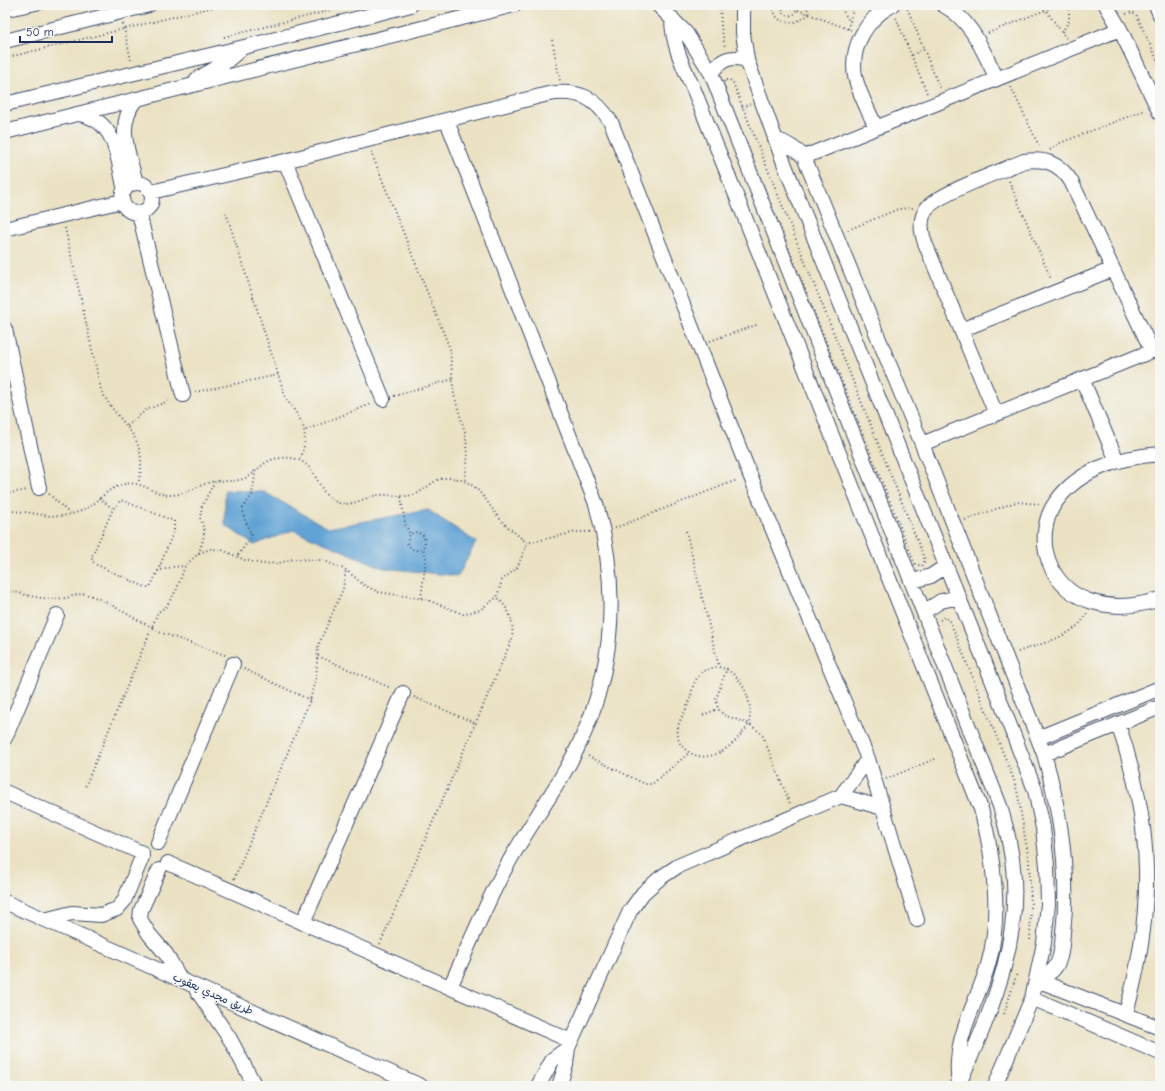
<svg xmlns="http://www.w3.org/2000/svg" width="1165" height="1091" font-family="'Comic Neue','Playpen Sans Arabic',sans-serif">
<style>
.water{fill:#60a3d4;stroke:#3e6999}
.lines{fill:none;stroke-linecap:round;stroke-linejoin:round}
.service-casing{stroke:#3a4a6d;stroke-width:9}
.minor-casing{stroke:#3a4a6d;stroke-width:16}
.path{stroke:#3a4a6d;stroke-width:2;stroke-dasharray:1 3;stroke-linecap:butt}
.service{stroke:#fff;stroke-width:7}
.minor{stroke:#fff;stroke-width:14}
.labels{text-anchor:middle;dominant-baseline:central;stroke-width:3;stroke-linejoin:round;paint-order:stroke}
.street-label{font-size:11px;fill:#1b2f5e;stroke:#f6f6f2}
</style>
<rect width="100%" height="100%" fill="#f6f6f2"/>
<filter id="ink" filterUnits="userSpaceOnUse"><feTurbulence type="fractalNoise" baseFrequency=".025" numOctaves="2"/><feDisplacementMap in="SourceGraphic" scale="8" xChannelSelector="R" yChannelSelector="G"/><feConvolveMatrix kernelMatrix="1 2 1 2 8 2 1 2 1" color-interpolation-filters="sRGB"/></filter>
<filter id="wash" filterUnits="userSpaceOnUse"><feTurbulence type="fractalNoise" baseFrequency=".012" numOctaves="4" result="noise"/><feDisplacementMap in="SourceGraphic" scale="16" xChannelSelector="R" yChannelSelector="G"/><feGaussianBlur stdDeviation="0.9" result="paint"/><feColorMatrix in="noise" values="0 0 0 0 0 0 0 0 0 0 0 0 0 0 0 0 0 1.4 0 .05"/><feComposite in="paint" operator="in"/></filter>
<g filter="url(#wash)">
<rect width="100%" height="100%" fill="#ebe2c3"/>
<path class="water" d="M225,490l39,2 64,36 100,-18 48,32 -18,34 -74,-8 -91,-38 -39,15 -29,-20z"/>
</g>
<g filter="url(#ink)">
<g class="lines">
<g class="service-casing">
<path id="service" d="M5,13l37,-8"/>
</g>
<g class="minor-casing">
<path id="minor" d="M658,5l28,28 25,40 289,733c4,14 8,27 10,41 17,87 -18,162 -52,239
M743,5v28l4,27 37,103 210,522 41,105 8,38 4,38 1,38 -4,39 -12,55 -37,88
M943,5c29,15 40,46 54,74
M1106,5l14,24 40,84
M1156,5l4,10
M672,18c0,26 11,48 22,72l287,719c13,48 21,108 7,156 -12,41 -36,74 -29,119
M5,41l144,-36
M711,73c10,-14 20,-18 36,-13
M197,79l26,-15 17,-14
M136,99c-21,27 -7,54 0,84
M5,104l239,-57 167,-42
M78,114c39,5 39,45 47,76
M447,121l149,383c24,84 19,166 -19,245 -21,42 -50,79 -72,120 -21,38 -37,79 -55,118
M876,128c-6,-15 -18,-36 -21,-52 -5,-29 11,-57 37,-71
M5,132l509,-127
M775,139c12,4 20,9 29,18l118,287 122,310c17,59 26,118 19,179 -1,10 -1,24 -7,33 -4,7 -11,10 -19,14
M804,157l316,-128
M285,161l98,238
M122 198a15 15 0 1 1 30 0a15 15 0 1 1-30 0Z
M151,192l134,-31 263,-67c30,-5 47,3 63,28l139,353 118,284 49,161
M139,213l44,182
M5,229l117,-28
M5,329l34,159
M961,330l152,-61
M1082,379l35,82
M996,414l-71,-171c-4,-12 -6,-24 2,-35 12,-15 77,-38 97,-47 21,-3 35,2 47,20l81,170
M922,444l237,-96
M1160,454c-40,3 -86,16 -108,54 -7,13 -9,30 -6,44 13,54 68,62 114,47
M913,581l18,-5 15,-10
M925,611l16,-10 18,-4
M1118,724c35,101 37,186 8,289
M5,738l52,-123
M1038,738l122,-50
M1044,754l116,-47
M5,792l137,61
M841,796l42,12
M158,843l75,-179
M168,863l403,178
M159,870l-18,40 -1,9 9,15 17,20 15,26
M5,902l416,184
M44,920l28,-7 29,2 16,-6 7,-8 18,-44
M303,923l100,-230
M1037,980l123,48
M194,986l36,53 25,47
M1032,998l128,55
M538,1086l15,-27 15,-11
M559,1086l7,-21 2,-17 62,-137 13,-18 17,-15 18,-12 163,-70 27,-37"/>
</g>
<path class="path" d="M325,5l1,6
M720,5l1,21 4,21
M773,5c1,22 23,21 36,9
M782,5l1,8 6,3 7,-3 1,-8
M806,5l3,9
M839,5l11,17
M906,5l34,84
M1042,5l24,33
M798,10l53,20
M1126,14l6,-2 4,2 24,52
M896,18l31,75
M123,24l8,36
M848,29l6,-24
M1062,32l7,-11v-16
M988,33l70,-28
M224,37l112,-28
M552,40l8,41
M912,55l12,-6
M5,58l217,-53
M726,80h4l3,3 192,477 -3,6 -7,-2 -191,-477 -1,-4z
M1011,87l29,61
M742,107l8,-3
M1050,150l10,-7 85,-33
M371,152l79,197 4,46 11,37 3,22 -3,27
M1009,181l42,98
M226,213l60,186c18,24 24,32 14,61
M65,228l36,162c19,38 50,45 37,94
M848,230l50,-21 15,-1
M710,341l49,-17
M195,392l83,-17
M394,396l59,-17
M127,426l19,-16 25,-10
M306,430l65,-26
M5,494l22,-4
M49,494l21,20
M401,497l4,27 5,10
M99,498l13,10
M5,512c19,-3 36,5 55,4 10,-1 24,-5 32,-11 13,-10 15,-16 33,-21 17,-4 30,12 47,11 15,-1 28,-11 43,-14
M965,520l51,-18 24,2
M615,528l122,-48
M686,531l33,136
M199,553l12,-4 11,1 23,10 17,4 17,-1 14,-4 29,1 24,10 18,15 14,7 47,7 38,15 17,-4 17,-13 5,-17 15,-12 10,-24
M238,555l12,-16 1,-5 -7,-16 -1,-10 9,-13 3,-19 -1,-5
M158,571l16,-41v-9l-53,-21 -8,9 -21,47v5l5,4 48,22h5l8,-16 14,-4 13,-1
M5,589c20,6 39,12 60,9 6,-1 12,-4 18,-4 16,1 52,26 69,33l-67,160
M421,598l5,-39 -3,-11 2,-4 -1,-8 -7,-4 -7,2 -3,8c3,8 9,10 16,6
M940,620l5,-3 5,4 64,159 4,15 11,66 2,45 -1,35
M1018,652c23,-9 58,-15 69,-39
M225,655l-66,-23 -7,-5 6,-15 8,-5 11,-18 8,-23 14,-13 5,-17v-7l-4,-11 2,-12 13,-25c10,0 20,1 30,-3 13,-4 16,-19 36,-20 40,-4 32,38 58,45 15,4 26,-7 41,-8 11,-1 21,3 33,0 11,-3 20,-16 32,-17 31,-1 38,20 55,41 8,9 18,16 27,24l49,-11h14
M318,656l73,32
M719,667c23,5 35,35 30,56 -1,4 -5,8 -7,10 -14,19 -40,34 -59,14 -5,-4 -6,-13 -5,-20 2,-9 9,-18 12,-28 2,-7 3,-17 8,-22 6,-8 12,-9 21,-10z
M727,668l-11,31 2,10 6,6 25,9 13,10 28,70
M244,669l66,31
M414,697l61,26
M703,715l15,-6
M588,756l57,28h7l37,-31
M886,779l51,-21
M234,879l76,-179 6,-23 2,-31 25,-57 3,-19
M380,944l132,-305c2,-18 -2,-29 -15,-42
M1004,1014l13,-41"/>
<use href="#service" class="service"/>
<use href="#minor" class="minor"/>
</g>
</g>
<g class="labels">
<g class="street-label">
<text transform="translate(213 994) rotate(24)">طريق مجدي يعقوب</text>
</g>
</g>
<rect width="1165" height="1091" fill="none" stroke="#f6f6f2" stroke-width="20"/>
<path d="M20 36v6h92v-6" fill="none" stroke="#1b2f5e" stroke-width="2"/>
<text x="26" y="36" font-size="12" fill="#1b2f5e" stroke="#f6f6f2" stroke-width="3" paint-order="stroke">50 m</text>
</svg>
